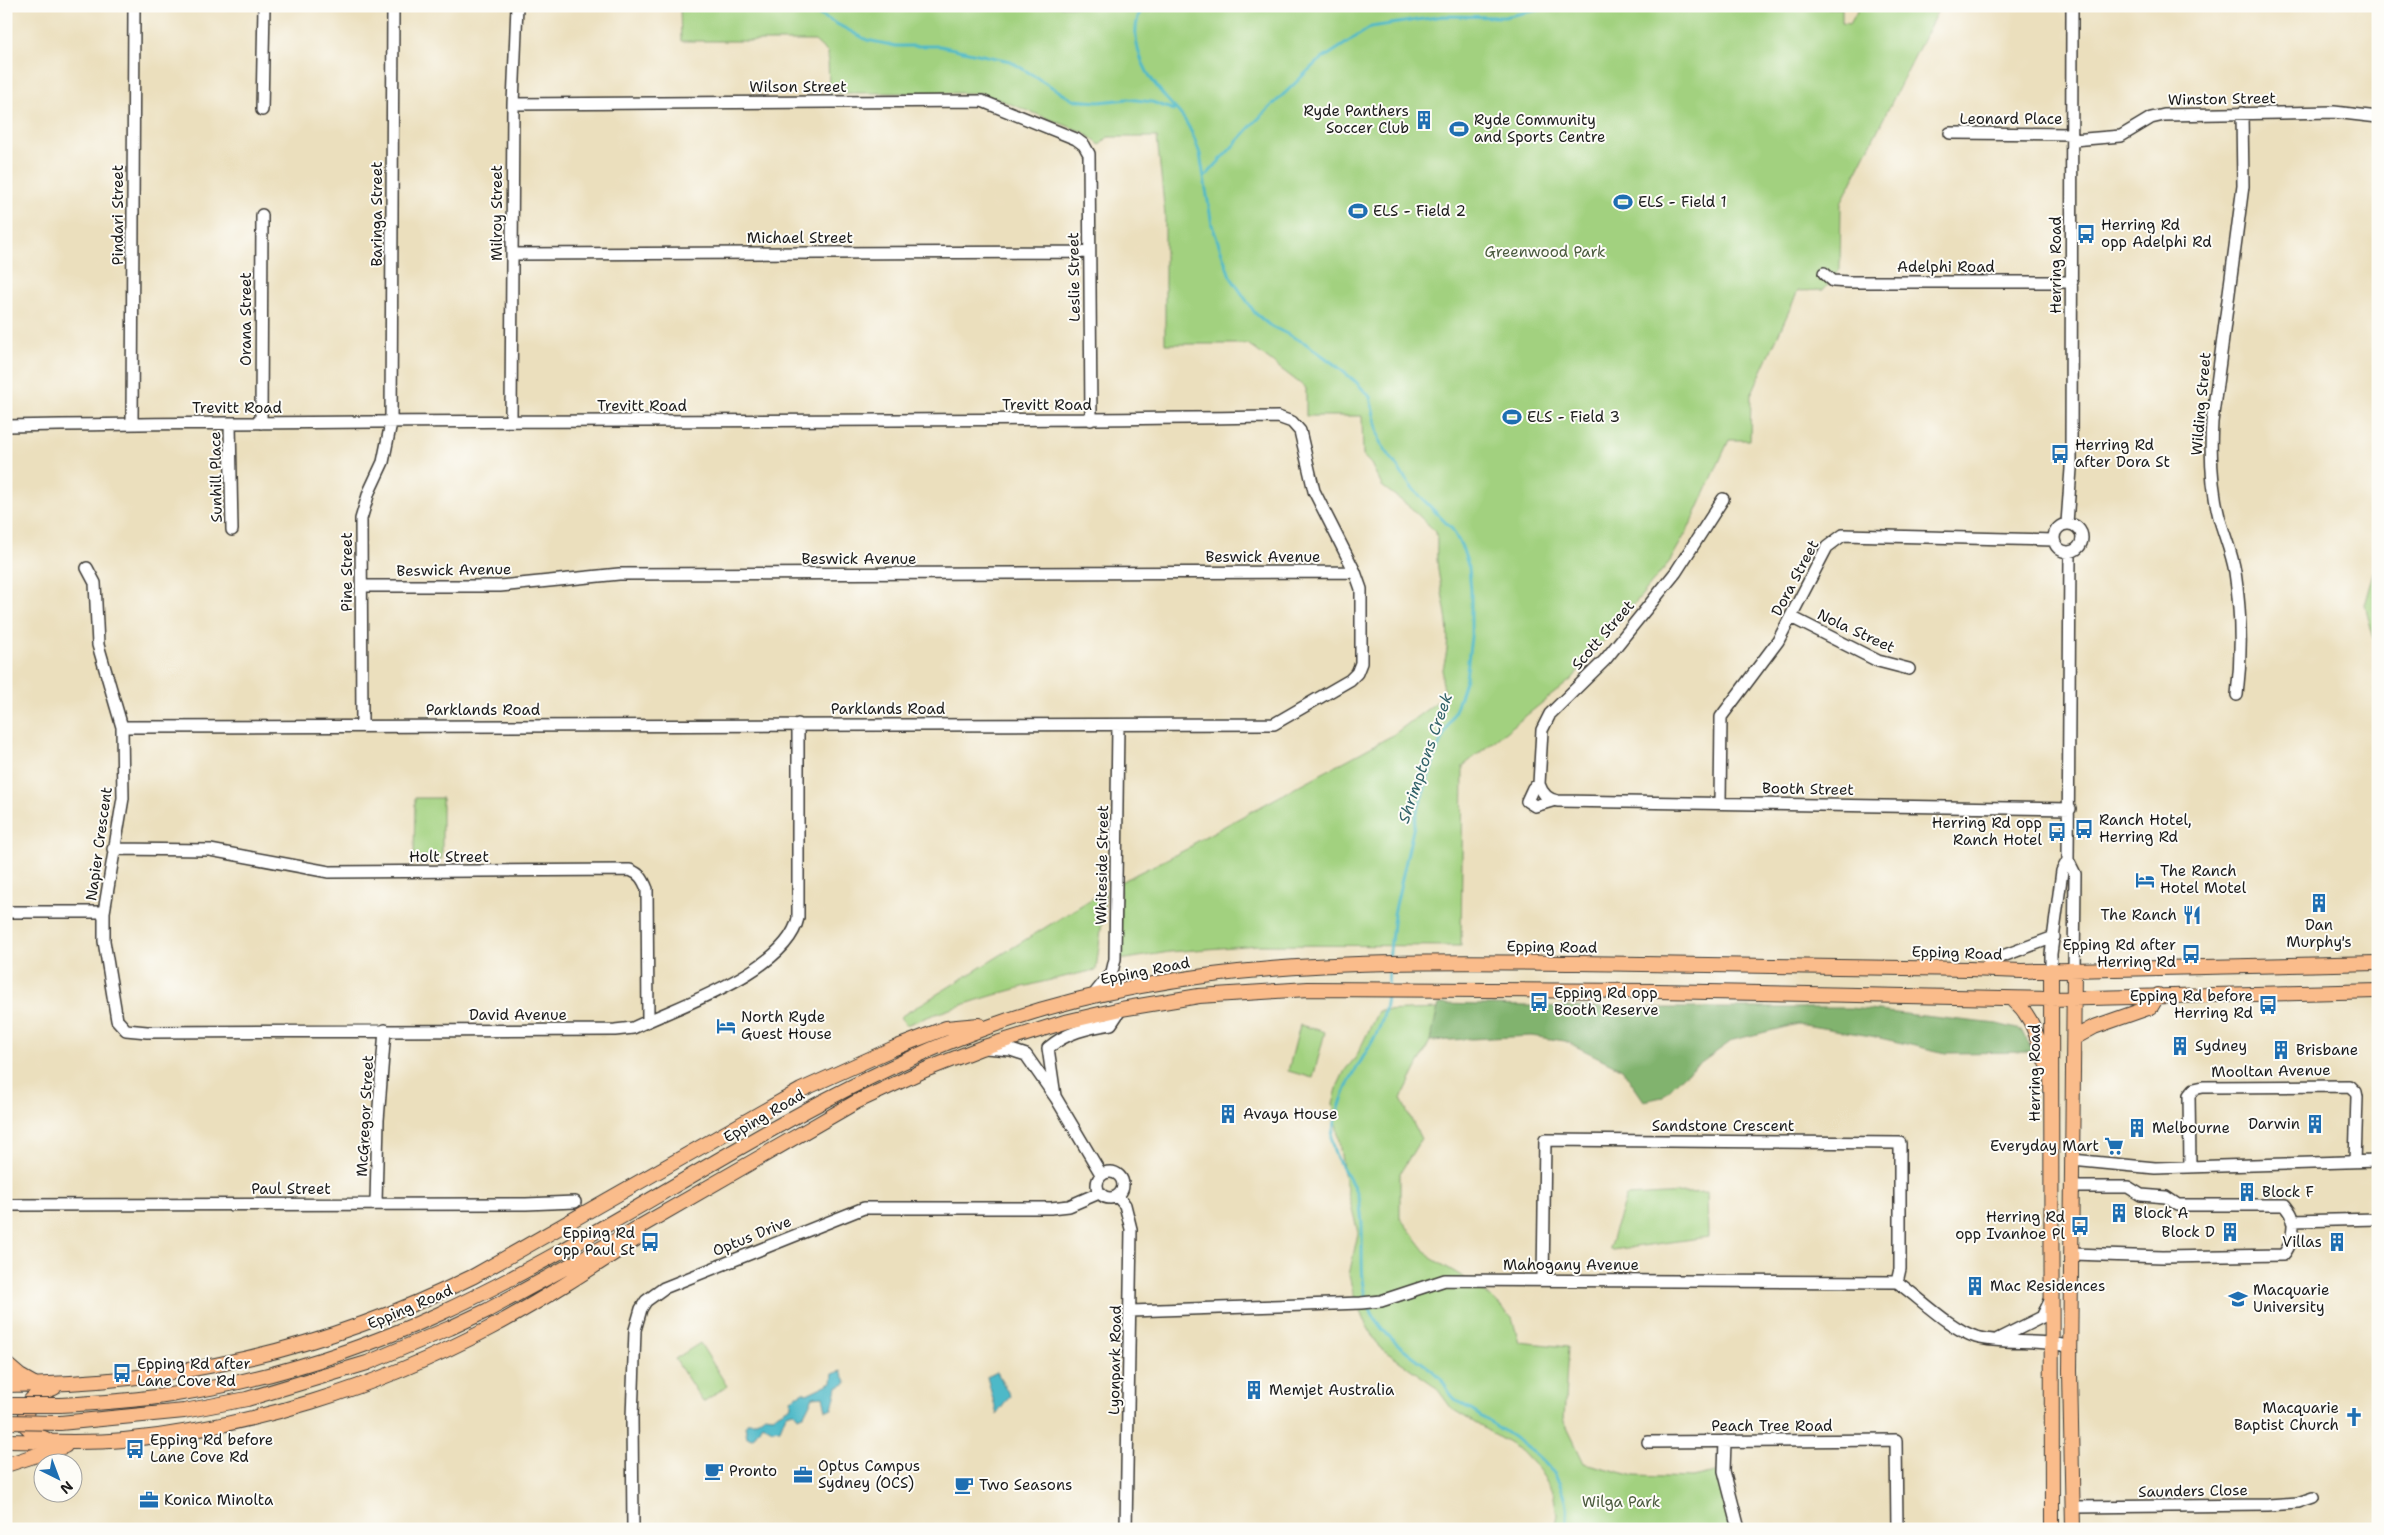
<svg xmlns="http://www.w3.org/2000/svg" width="2384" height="1535" font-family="'Shantell Sans',sans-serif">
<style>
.green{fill:#a2d17f;stroke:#5f764e}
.forest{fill:#81b36e;stroke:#4e6845}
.water{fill:#4db9c8;stroke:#346a72}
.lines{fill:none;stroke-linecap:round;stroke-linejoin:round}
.stream{stroke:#4db9c8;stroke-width:3}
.minor-casing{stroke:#3b3934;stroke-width:14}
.major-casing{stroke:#3b3934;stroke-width:16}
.minor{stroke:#fff;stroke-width:11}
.major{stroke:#fabc8b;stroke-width:14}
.major-bridge-casing{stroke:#3b3934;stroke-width:16;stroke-linecap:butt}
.major-bridge{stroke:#fabc8b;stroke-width:14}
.labels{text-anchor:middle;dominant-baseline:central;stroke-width:4;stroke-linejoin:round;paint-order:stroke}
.street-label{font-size:15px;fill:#1c1c1c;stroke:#fdfcf7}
.poi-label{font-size:15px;fill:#1c1c1c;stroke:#fdfcf7;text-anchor:start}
.park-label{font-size:15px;fill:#4b5b3f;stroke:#fdfcf7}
.water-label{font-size:16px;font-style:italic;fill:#326369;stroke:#fdfcf7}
</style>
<rect width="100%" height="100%" fill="#fdfcf7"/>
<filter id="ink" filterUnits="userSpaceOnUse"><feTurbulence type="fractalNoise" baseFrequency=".02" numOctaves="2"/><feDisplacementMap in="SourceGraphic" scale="10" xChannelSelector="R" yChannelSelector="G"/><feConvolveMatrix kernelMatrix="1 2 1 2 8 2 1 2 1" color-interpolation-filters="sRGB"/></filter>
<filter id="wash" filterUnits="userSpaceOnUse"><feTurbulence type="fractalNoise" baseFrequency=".0096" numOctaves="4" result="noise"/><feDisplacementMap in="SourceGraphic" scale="20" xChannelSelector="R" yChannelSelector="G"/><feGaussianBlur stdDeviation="1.12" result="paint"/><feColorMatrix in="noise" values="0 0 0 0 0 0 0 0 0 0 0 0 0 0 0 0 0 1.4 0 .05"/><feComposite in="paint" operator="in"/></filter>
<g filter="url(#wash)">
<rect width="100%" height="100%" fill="#ebdfbd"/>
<path class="green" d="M660,6l1182,2v15l8,1 10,-18h80l-99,197 -1,66 -17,21 -25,1 -47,104 -1,45h-21l-38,84 -21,37 -98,118 -109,87 -2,180 -203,-1 -89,7 -49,8v-78l71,-35 4,-5 198,-107 54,-41c-10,-15 -2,-28 0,-45 4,-29 -8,-60 -10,-89 -1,-9 1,-18 -1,-28l-26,-25 -28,-21 -11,-22 -8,-8 -1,-40h-56v-28l-58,-44h-83v-129l-8,-78h-49l-8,8 -17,-13 -101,-39h-153l-1,-40 -13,-12h-134l-1,-34z
M2378,559v95l-13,-49z
M415,798h27v61h-28z
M1106,890l-10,80c-65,13 -128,31 -190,55l-6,-8z
M1439,1009l-9,32 -29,58 20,40 -21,34v45l31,40 29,17 32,23 20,20 7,24 49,5 -4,74 20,42 51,13 57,2 32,-7 15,58h-185l3,-14 -4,-24 -14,-21 -18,-19 -69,-42 -17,-23 -56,-39 -16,-28 -10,-26 -4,-18 9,-42 -13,-52 -12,-78 5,-18 7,-15 11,-13 22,-46z
M1300,1025l25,7 -12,46 -25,-7z
M1707,1192l1,45 -96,13 -3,-2 17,-52z
M700,1343l27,43 -24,16 -28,-43z"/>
<path class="forest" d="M1439,1004l176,4h235l147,16 24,6 13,22 -88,1 -75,-17 -73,-12 -65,16 -49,35 -22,22 -18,4 -22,-32 -57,-28 -34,-5 -101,5z"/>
<path class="water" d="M841,1371l6,12 -10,5 -5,21 -6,1 -3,-14 -10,1 -9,18 -6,2 -4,-5 -8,2 -6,15 -8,1 -10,-6 -9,14 -6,-1 -2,-11 3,-4h7l10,-7 8,1 18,-10v-7l12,-7 4,2 25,-12 1,-8z
M997,1372l13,24 -13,18 -10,-37z"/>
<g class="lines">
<path class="stream" d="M803,6l64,34 29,6h44l70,15 63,39 26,2 29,-3 24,3 22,8
M1143,6c-17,29 -1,63 18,86 7,10 16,17 23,27 7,10 12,23 16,35l12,71 18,51 25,37 14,12 36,18 29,21 22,18 14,15 10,45 32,46 40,41 10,18 7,21 2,22v47l-5,41 -9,28 -19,42 -21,64 -23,102 -5,45
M1204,178l50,-55 62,-60 55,-36 72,-11 61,1 53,-11
M1388,987l1,-19
M1367,1299c-10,-32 0,-68 -9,-102 -6,-22 -32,-42 -25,-67 4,-16 10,-36 17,-50 16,-31 36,-51 37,-87
M1369,1305c7,26 36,45 56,60 5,4 11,8 15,12 5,7 8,16 15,22 37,28 105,55 112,107 1,7 0,16 -1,23"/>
</g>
</g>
<g filter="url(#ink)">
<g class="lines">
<g class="minor-casing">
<path id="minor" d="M513,104l469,-3 94,38 8,6 5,9 2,266
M262,110l2,-104
M1950,133l122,1
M2073,140l48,-4 30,-18 13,-3 170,-3 44,5
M512,254l577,-2
M1824,273l9,8 16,1h223
M511,420l2,-316 4,-98
M261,423l1,-208
M132,424l2,-418
M230,424l2,106
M6,426c424,-8 848,-3 1272,-9l14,5 8,9 14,60 41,81 6,17v74l-4,10 -7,7 -76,44 -1152,3
M1723,499l-47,73 -71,88 -55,54 -8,16 -3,54c3,9 8,16 19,17l512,8
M2067,523l4,-54 1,-463
M2054 538a14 14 0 1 1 28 0a14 14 0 1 1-28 0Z
M2070,552l-2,308 7,14 -1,96
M87,568l8,15 3,62 24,82 1,71 -19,114v29l13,79 9,10 21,2 468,-2 18,-2c45,-22 154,-57 165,-110v-194
M362,586h138l119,-12 736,-2
M1791,617l87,44 31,8
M2237,695c5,-41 4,-83 -2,-123 -3,-19 -11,-37 -16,-55 -8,-32 -9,-63 -7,-95l31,-236 -1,-73
M362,726l-1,-207 8,-27 14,-30 8,-39 2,-417
M1539,784l-6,4 -6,13 8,5 17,-5
M1720,802l1,-85 57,-76 49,-94 16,-12 211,5
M113,849l97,1 119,22 301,-2c10,4 13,9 17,19l1,131
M6,912h98
M1985,969l7,-9 62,-23
M2051,970v-16l11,-83 6,-11
M1092,997l20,-25 3,-13 3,-234
M985,1048l26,2 15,5 30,43 45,76
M1055,1096l-7,-48c19,-16 39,-20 63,-24l10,-15
M2072,1160l83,8 223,-7
M2190,1166l-1,-71 5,-6 9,-2 147,-1 6,6 1,5 -2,65
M1097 1185a13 13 0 1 1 26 0a13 13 0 1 1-26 0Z
M2071,1187h57l13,8 25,2 12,8h107c2,3 6,7 7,11 3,11 -1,31 -9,39l-120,2 -91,-3
M1117,1196l8,9 6,24 -5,300
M376,1203l2,-83 7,-90
M6,1205l520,-1 49,-2
M2292,1221l86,-2
M1543,1280l2,-140 355,3v126l-3,13
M1131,1311l230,-8 20,-2 64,-21 452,2c23,16 53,47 79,55 28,8 63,1 95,10
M1998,1339l44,-22 9,-18
M1725,1441l-1,30 15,58
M1648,1442l248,-2 1,89
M2073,1507l195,-2 30,-2 15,-5
M633,1529l-1,-111 3,-88 6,-21 5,-8 18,-13 200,-80h187l18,-2 30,-13"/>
</g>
<g class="major-casing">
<path id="major" d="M2051,970l1,559
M2012,999c22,17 25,42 36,66
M2074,1038l20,-11 57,-20 7,-12
M6,1364l14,12 16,9
M6,1385c169,-1 317,-34 468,-109l327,-186 91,-41 54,-21 33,-3
M60,1405c37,-2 74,-4 110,-10 92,-14 184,-42 269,-81 189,-87 355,-218 552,-288 188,-68 389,-65 586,-63 131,2 261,4 392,6l53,2 356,-8
M60,1423l124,-12 63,-12 120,-36 83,-35 38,-18 134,-73 234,-135 69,-32 56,-22 84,-26 56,-13 78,-13 109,-7 349,2 394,8 327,-8
M48,1440l-13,-6 -10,-9c2,-26 4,-28 29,-37
M6,1441c39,0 79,3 118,-1 127,-13 253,-52 366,-112 51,-27 100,-59 149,-91
M6,1465l59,-19
M2073,1529l-3,-158 4,-401"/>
</g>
<use href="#minor" class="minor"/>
<use href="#major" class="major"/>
<g class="major-bridge-casing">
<path id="major-bridge" d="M6,1405h54
M6,1422l54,1"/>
</g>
<use href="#major-bridge" class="major-bridge"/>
</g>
</g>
<defs>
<g id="building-bare" transform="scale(1.5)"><path d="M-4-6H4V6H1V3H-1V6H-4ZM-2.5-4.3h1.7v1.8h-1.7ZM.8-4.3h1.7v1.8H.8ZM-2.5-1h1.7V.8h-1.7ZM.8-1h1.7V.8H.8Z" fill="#1f6fb2" stroke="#fdfcf7" stroke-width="2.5" paint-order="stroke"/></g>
<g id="stadium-bare" transform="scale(1.5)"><path d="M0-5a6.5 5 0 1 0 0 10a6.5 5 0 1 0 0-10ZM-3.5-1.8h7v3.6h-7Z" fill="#1f6fb2" stroke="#fdfcf7" stroke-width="2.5" paint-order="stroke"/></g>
<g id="bus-bare" transform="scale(1.5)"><path d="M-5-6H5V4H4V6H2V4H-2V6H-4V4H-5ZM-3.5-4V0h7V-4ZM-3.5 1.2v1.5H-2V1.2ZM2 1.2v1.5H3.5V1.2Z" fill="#1f6fb2" stroke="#fdfcf7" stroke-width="2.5" paint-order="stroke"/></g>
<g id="hotel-bare" transform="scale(1.5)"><path d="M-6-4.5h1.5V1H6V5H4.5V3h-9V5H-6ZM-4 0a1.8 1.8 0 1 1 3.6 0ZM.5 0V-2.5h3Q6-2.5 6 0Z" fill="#1f6fb2" stroke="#fdfcf7" stroke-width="2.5" paint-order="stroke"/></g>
<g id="restaurant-bare" transform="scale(1.5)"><path d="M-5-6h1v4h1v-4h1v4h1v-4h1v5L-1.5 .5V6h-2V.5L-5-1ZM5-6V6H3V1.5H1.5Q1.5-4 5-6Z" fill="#1f6fb2" stroke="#fdfcf7" stroke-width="2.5" paint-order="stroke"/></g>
<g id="supermarket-bare" transform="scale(1.5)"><path d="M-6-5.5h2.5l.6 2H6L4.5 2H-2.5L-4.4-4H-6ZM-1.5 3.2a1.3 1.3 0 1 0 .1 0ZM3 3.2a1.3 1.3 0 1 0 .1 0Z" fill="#1f6fb2" stroke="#fdfcf7" stroke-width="2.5" paint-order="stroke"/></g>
<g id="university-bare" transform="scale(1.5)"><path d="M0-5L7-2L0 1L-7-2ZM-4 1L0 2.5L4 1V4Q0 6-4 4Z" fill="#1f6fb2" stroke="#fdfcf7" stroke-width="2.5" paint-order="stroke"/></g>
<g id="church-bare" transform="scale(1.5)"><path d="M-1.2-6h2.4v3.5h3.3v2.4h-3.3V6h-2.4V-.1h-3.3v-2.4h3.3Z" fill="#1f6fb2" stroke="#fdfcf7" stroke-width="2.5" paint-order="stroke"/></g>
<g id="cafe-bare" transform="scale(1.5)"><path d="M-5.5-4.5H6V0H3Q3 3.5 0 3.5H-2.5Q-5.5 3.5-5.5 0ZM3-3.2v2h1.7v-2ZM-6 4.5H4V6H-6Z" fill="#1f6fb2" stroke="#fdfcf7" stroke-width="2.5" paint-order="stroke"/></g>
<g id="office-bare" transform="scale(1.5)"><path d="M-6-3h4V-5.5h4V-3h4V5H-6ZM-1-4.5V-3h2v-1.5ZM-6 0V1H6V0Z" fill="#1f6fb2" stroke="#fdfcf7" stroke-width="2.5" paint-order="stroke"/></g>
</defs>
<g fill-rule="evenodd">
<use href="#building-bare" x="1424" y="120"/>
<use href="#stadium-bare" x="1459" y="129"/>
<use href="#stadium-bare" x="1623" y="202"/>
<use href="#stadium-bare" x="1358" y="211"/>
<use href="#bus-bare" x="2086" y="234"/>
<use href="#stadium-bare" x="1512" y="417"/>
<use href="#bus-bare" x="2060" y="454"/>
<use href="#bus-bare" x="2084" y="829"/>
<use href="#bus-bare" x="2057" y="832"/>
<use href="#hotel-bare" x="2145" y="880"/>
<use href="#building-bare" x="2319" y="903"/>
<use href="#restaurant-bare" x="2192" y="915"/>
<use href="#bus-bare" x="2191" y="954"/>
<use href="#bus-bare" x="1539" y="1002"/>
<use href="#bus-bare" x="2268" y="1005"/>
<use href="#hotel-bare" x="726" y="1026"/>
<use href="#building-bare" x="2180" y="1046"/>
<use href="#building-bare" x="2281" y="1050"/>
<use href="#building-bare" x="1228" y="1114"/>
<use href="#building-bare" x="2315" y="1124"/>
<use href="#building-bare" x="2137" y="1128"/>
<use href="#supermarket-bare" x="2114" y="1146"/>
<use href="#building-bare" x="2247" y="1192"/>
<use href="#building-bare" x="2119" y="1213"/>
<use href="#bus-bare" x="2080" y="1226"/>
<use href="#building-bare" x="2230" y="1232"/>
<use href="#bus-bare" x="650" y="1242"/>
<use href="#building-bare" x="2337" y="1242"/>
<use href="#building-bare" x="1975" y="1286"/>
<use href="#university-bare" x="2238" y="1299"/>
<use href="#bus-bare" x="122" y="1373"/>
<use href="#building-bare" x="1254" y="1390"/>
<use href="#church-bare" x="2354" y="1417"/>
<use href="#bus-bare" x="135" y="1449"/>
<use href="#cafe-bare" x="714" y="1471"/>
<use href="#office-bare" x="803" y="1475"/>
<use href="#cafe-bare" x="964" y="1485"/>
<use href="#office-bare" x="149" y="1500"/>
</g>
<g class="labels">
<g class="street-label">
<text x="798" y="87">Wilson Street</text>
<text transform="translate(2222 99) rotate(-1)">Winston Street</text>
<text x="2011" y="119">Leonard Place</text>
<text transform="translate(497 213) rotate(-90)">Milroy Street</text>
<text transform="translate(377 214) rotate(-90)">Baringa Street</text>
<text transform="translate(118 215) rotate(-90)">Pindari Street</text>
<text x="800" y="238">Michael Street</text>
<text transform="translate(2056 265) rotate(-90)">Herring Road</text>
<text x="1946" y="267">Adelphi Road</text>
<text transform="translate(1074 277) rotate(-91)">Leslie Street</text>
<text transform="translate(246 319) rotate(-90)">Orana Street</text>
<text transform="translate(2201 404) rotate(-85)">Wilding Street</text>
<text x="1047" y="405">Trevitt Road</text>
<text x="642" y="406">Trevitt Road</text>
<text x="237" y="408">Trevitt Road</text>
<text transform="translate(216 477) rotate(-91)">Sunhill Place</text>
<text x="1263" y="557">Beswick Avenue</text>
<text x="859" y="559">Beswick Avenue</text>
<text transform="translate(454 570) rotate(-1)">Beswick Avenue</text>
<text transform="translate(347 572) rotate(-90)">Pine Street</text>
<text transform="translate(1795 578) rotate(-62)">Dora Street</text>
<text transform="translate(1856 631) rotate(25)">Nola Street</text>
<text transform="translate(1603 635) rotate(-49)">Scott Street</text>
<text x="888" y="709">Parklands Road</text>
<text x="483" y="710">Parklands Road</text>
<text transform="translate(1808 789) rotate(1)">Booth Street</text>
<text transform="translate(99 844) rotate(-82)">Napier Crescent</text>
<text x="449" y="857">Holt Street</text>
<text transform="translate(1102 865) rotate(-89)">Whiteside Street</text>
<text transform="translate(1552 947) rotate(1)">Epping Road</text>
<text transform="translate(1957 953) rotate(2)">Epping Road</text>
<text transform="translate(1145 971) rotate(-11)">Epping Road</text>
<text x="518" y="1015">David Avenue</text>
<text transform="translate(2271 1071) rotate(-1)">Mooltan Avenue</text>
<text transform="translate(2035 1073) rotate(-90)">Herring Road</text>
<text transform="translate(365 1116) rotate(-87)">McGregor Street</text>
<text transform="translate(764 1116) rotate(-30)">Epping Road</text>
<text x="1723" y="1126">Sandstone Crescent</text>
<text x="291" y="1189">Paul Street</text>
<text transform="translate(752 1236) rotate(-22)">Optus Drive</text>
<text x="1571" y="1265">Mahogany Avenue</text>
<text transform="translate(410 1307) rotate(-23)">Epping Road</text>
<text transform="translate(1115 1360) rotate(-89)">Lyonpark Road</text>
<text x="1772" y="1426">Peach Tree Road</text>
<text transform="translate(2193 1491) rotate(-1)">Saunders Close</text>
</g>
<g class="poi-label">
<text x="1409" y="111" text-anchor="end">Ryde Panthers<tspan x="1409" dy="17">Soccer Club</tspan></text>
<text x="1474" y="120">Ryde Community<tspan x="1474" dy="17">and Sports Centre</tspan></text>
<text x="1638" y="202">ELS - Field 1</text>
<text x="1373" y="211">ELS - Field 2</text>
<text x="2101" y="225">Herring Rd<tspan x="2101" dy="17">opp Adelphi Rd</tspan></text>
<text x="1527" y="417">ELS - Field 3</text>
<text x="2075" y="445">Herring Rd<tspan x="2075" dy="17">after Dora St</tspan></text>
<text x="2099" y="820">Ranch Hotel,<tspan x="2099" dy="17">Herring Rd</tspan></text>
<text x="2042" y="823" text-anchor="end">Herring Rd opp<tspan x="2042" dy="17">Ranch Hotel</tspan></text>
<text x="2160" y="871">The Ranch<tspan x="2160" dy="17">Hotel Motel</tspan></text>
<text x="2177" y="915" text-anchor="end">The Ranch</text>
<text x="2319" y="925" text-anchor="middle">Dan<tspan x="2319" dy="17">Murphy's</tspan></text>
<text x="2176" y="945" text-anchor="end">Epping Rd after<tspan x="2176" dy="17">Herring Rd</tspan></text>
<text x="1554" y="993">Epping Rd opp<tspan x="1554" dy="17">Booth Reserve</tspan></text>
<text x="2253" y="996" text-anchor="end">Epping Rd before<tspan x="2253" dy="17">Herring Rd</tspan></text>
<text x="741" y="1017">North Ryde<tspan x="741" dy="17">Guest House</tspan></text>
<text x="2195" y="1046">Sydney</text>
<text x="2296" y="1050">Brisbane</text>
<text x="1243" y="1114">Avaya House</text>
<text x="2300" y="1124" text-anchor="end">Darwin</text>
<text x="2152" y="1128">Melbourne</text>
<text x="2099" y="1146" text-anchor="end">Everyday Mart</text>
<text x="2262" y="1192">Block F</text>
<text x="2134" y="1213">Block A</text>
<text x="2065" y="1217" text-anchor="end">Herring Rd<tspan x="2065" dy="17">opp Ivanhoe Pl</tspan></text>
<text x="2215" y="1232" text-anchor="end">Block D</text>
<text x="635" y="1233" text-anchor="end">Epping Rd<tspan x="635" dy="17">opp Paul St</tspan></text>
<text x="2322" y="1242" text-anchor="end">Villas</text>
<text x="1990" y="1286">Mac Residences</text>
<text x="2253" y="1290">Macquarie<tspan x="2253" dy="17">University</tspan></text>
<text x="137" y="1364">Epping Rd after<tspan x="137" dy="17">Lane Cove Rd</tspan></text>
<text x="1269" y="1390">Memjet Australia</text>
<text x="2339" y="1408" text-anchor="end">Macquarie<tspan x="2339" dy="17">Baptist Church</tspan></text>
<text x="150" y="1440">Epping Rd before<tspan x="150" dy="17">Lane Cove Rd</tspan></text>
<text x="818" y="1466">Optus Campus<tspan x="818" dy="17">Sydney (OCS)</tspan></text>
<text x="729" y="1471">Pronto</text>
<text x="979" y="1485">Two Seasons</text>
<text x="164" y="1500">Konica Minolta</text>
</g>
<g class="park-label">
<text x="1545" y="252">Greenwood Park</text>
<text x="1621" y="1502">Wilga Park</text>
</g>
<g class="water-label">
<text transform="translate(1425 758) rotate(-71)">Shrimptons Creek</text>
</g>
</g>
<rect width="2384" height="1535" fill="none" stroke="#fdfcf7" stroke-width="25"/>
<g transform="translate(58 1478) rotate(138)"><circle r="24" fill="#fdfcf7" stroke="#a3a29f"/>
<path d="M0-4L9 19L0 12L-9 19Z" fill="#1f6fb2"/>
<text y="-8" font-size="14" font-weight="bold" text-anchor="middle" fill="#1c1c1c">N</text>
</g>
</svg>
